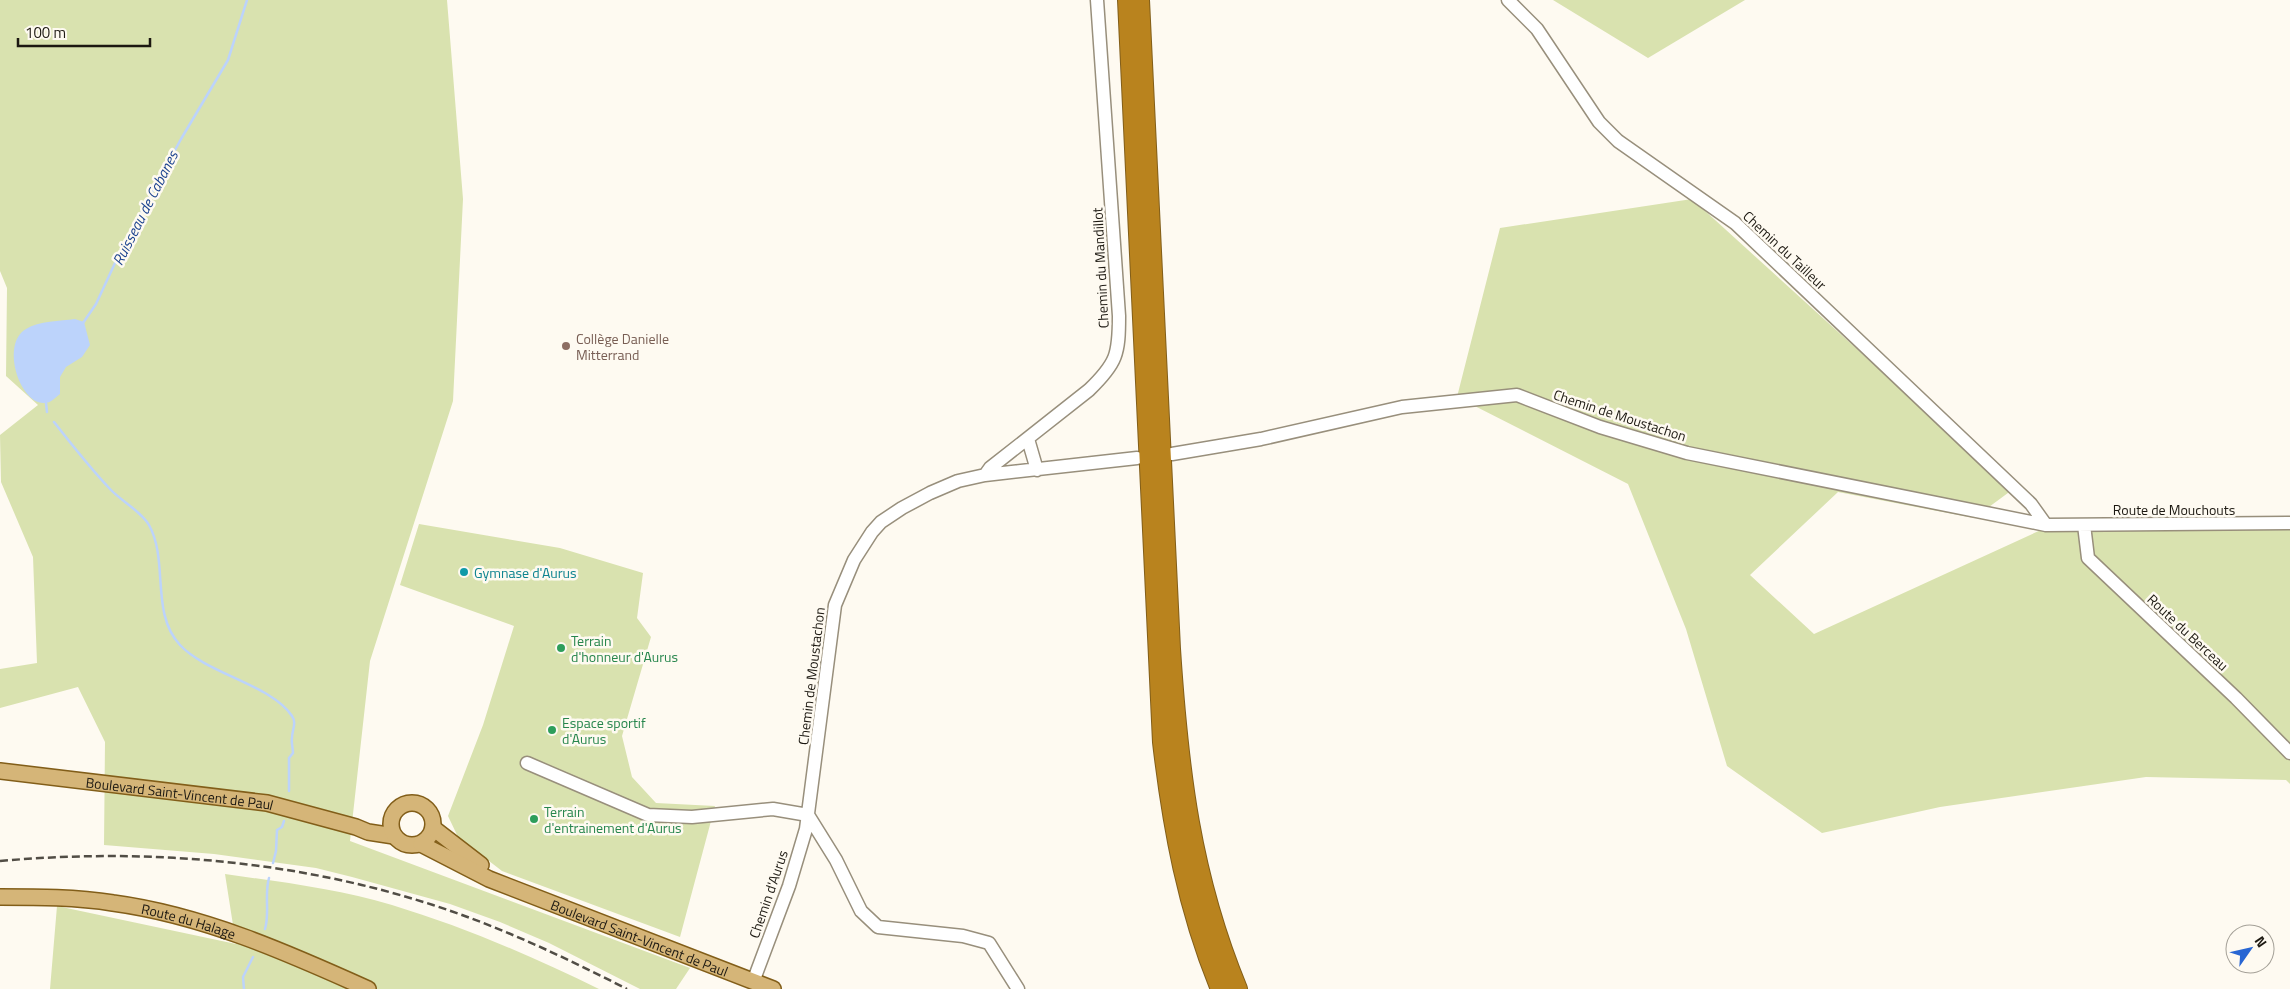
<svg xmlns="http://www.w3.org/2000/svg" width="2290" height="989" font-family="'Titillium Web',sans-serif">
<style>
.green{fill:#d9e2af}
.water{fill:#bcd3fb}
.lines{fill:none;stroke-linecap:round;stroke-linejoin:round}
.stream{stroke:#bcd3fb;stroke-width:2.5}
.minor-casing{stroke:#988f7c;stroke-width:15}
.major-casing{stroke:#825e19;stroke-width:18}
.highway-casing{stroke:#825e19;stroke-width:20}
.minor{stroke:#fff;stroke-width:12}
.major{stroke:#d5b578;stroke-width:15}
.highway{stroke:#b9831e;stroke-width:18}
.rail{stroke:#514d45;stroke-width:2.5;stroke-dasharray:8 4;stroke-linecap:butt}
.education-dot{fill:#8d6e63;stroke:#fefaf1;stroke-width:2}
.culture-dot{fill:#0f9aa8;stroke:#fefaf1;stroke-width:2}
.leisure-dot{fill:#2e9e5b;stroke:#fefaf1;stroke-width:2}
.labels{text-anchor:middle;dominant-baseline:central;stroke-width:5;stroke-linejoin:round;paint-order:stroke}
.street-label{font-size:14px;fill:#1c1811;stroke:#fefaf1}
.education-label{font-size:14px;fill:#785e54;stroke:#fefaf1;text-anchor:start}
.culture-label{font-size:14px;fill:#0d838f;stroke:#fefaf1;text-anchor:start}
.leisure-label{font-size:14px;fill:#27864d;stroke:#fefaf1;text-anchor:start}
.water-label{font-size:15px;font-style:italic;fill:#1d4490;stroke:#fefaf1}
</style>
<rect width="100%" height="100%" fill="#fefaf1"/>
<path class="green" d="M0,0h447l16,199 -10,202 -83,260 -20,180 340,127 -14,21h-36l-91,-46 -49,-21 -50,-18 -98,-27 -36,-9 -102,-14 -110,-9 1,-103 -27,-55 -78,21v-39l37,-6 -4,-106 -32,-75 -1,-47 38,-30 -32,-29 1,-88 -7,-17z
M1553,0h192l-97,58z
M1692,199l320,291 -38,28 -136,-26 -88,83 64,59 251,-115 225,-3v268l-4,-4 -140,-3 -206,30 -118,26 -95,-67 -41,-137 -58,-145 -171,-87 43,-169z
M419,524l141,24 83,25 -6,45 14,19 -29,99 10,41 24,26 59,3 -35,131 -178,-66 -44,-34 -10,-21 35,-91 31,-99 -114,-41z
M225,874c56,8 113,15 167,31 72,22 140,51 207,84h-549l7,-83 179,38z"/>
<path class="water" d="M75,319l9,3 6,23 -8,12 -16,10 -6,10v17c-5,4 -9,9 -16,9 -24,1 -44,-59 -18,-74 13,-8 34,-8 49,-10z"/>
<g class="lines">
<path class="stream" d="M83,323l13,-19 26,-56 59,-109 47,-79 19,-60
M46,403l1,9
M54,422c18,23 36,46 56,67 11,12 31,22 39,36 20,36 1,88 31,120 27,29 92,40 112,71 5,7 0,14 0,22 -1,4 1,10 1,15l-4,5v33
M273,863l3,-12 1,-21 5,-3 2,-6
M265,929c5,-16 -1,-34 4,-51
M244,989l-1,-12 10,-20"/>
<g class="minor-casing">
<path id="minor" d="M1508,0l29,29 62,93 19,19 117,82 296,281 15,21
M1028,439l9,31
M1172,454l89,-15 141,-32 115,-12 83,32 87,26 359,72 244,-2
M985,475l5,-7 99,-78c28,-27 30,-36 30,-74l-22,-316
M2084,525l4,33 148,140 54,55
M527,763l121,52 44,2 81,-8 35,6 28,45 25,51 17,16 85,9 26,7 29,46
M753,982l36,-96 17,-57 29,-224 19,-45 18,-28 9,-10 21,-14 28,-15 28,-12 27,-6 152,-17"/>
</g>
<g class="major-casing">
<g id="major">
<path id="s1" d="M0,771l267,32 89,24 12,5 26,4"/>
<circle cx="412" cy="824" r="21"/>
<path d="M433,828l48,37"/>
<path id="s2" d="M421,844l68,35 284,110"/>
<path id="s3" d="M0,897c38,0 76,0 113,6 89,12 173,49 255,86"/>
</g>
</g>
<g class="highway-casing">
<path id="highway" d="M1127,0l35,742c10,86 25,167 58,247
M1140,0l31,649c8,122 20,226 67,340"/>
</g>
<use href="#minor" class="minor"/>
<use href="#major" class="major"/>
<use href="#highway" class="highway"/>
<path class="rail" d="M0,861c145,-13 294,-1 433,44 68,22 131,52 194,84"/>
</g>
<circle class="education-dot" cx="566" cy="346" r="5"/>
<circle class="culture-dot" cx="464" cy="572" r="5"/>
<g class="leisure-dot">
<circle cx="561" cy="648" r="5"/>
<circle cx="552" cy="730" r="5"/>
<circle cx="534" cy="819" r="5"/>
</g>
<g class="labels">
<g class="street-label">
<text transform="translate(1785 250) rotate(43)">Chemin du Tailleur</text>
<text transform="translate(1100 268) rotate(-93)">Chemin du Mandillot</text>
<text transform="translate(1620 415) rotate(18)">Chemin de Moustachon</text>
<text x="2174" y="509">Route de Mouchouts</text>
<text transform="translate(2188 632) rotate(43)">Route du Berceau</text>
<text transform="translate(811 676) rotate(-83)">Chemin de Moustachon</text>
<text stroke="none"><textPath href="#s1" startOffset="181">Boulevard Saint-Vincent de Paul</textPath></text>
<text transform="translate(768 894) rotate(-71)">Chemin d'Aurus</text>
<text stroke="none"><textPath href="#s3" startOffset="191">Route du Halage</textPath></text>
<text stroke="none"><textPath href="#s2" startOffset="238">Boulevard Saint-Vincent de Paul</textPath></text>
</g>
<g class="education-label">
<text x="576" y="338">Collège Danielle<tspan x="576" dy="16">Mitterrand</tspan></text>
</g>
<g class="culture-label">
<text x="474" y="572">Gymnase d'Aurus</text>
</g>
<g class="leisure-label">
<text x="571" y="640">Terrain<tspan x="571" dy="16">d'honneur d'Aurus</tspan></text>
<text x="562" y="722">Espace sportif<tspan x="562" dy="16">d'Aurus</tspan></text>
<text x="544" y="811">Terrain<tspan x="544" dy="16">d'entrainement d'Aurus</tspan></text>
</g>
<g class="water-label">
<text transform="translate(145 208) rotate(-63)">Ruisseau de Cabanes</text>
</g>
</g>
<g transform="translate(2250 949) rotate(56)"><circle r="24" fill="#fefaf1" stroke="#a4a097"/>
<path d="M0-4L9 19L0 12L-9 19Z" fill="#2866d3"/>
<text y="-8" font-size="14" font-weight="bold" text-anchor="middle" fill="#1c1811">N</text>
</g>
<path d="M18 38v8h132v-8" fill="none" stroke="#1c1811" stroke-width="2.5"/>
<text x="25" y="38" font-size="15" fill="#1c1811" stroke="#fefaf1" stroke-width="4" paint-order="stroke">100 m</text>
</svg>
